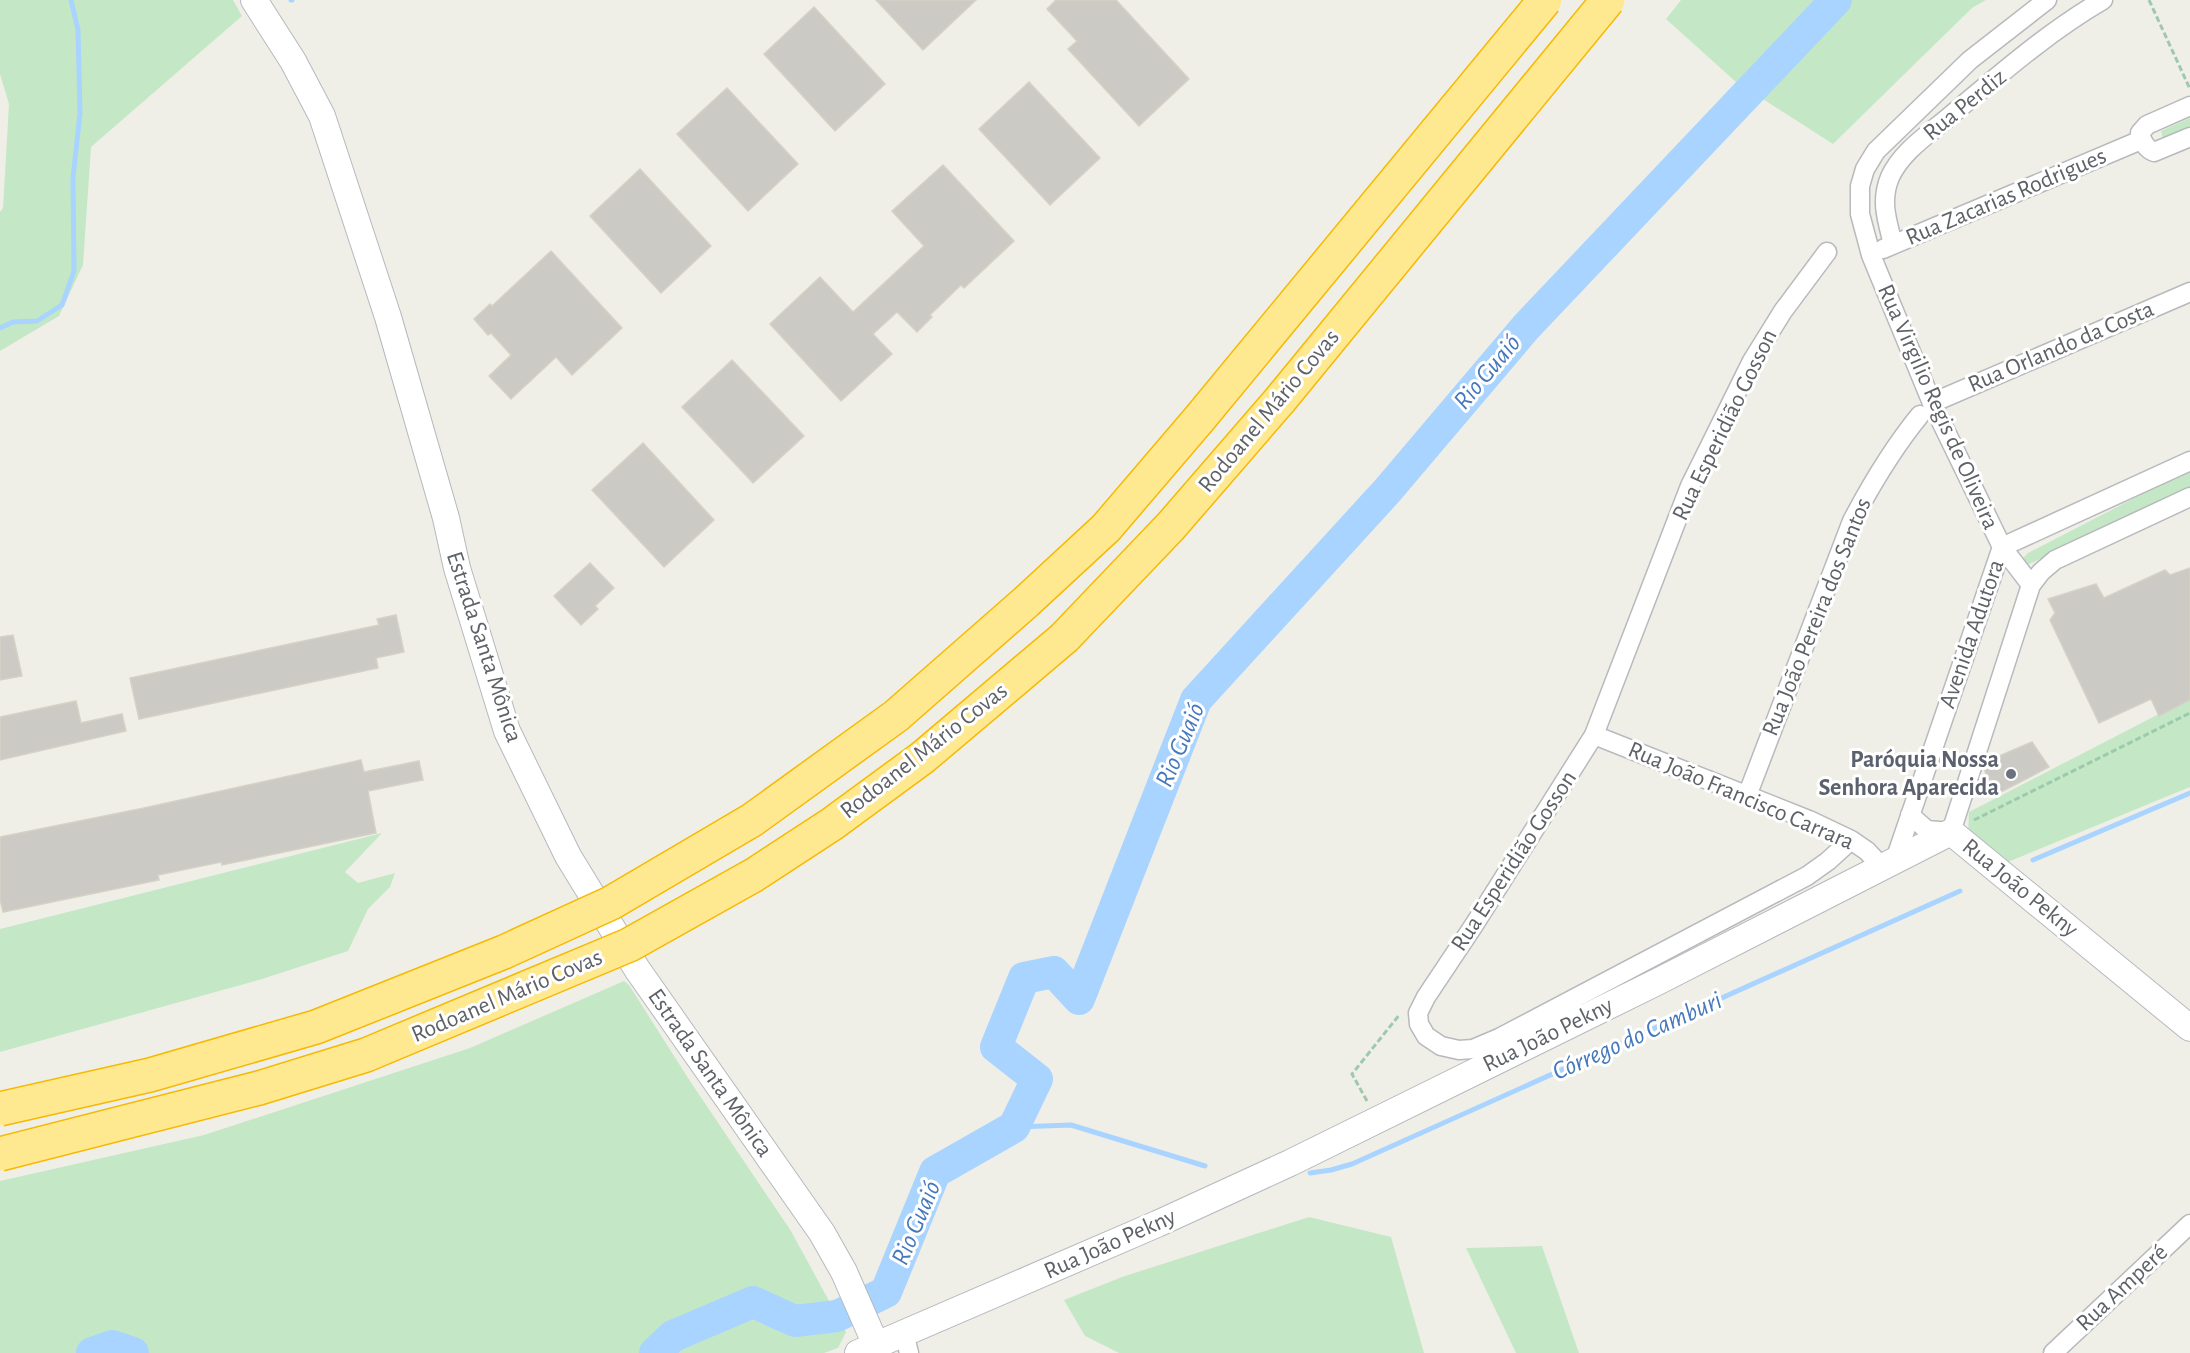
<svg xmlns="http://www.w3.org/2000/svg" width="2190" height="1353" font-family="'Alegreya Sans',sans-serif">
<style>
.green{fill:#c4e8c6}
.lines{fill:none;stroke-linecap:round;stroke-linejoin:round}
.stream{stroke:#a8d4ff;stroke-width:5}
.river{stroke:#a8d4ff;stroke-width:32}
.building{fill:#cccac4;stroke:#d5d1c5;stroke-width:1.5}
.street-casing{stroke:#b7b9bd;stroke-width:21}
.secondary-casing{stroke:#b5b9be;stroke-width:28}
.path{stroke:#9dc9ac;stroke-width:3;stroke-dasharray:6 3;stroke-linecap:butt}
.street{stroke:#fff;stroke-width:18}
.secondary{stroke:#fff;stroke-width:26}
.highway-bridge-casing{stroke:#f7b900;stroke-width:36;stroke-linecap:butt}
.highway-bridge{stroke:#fee991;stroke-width:33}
.worship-dot{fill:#6b7280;stroke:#fff;stroke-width:2}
.labels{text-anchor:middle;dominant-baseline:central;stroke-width:6;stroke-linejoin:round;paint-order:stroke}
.street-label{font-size:24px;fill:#5e6267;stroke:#fff}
.worship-label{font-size:24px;font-weight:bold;fill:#5b616d;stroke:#fff;text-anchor:end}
.water-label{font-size:26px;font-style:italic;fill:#4578bc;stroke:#fff}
</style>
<rect width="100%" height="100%" fill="#f0efe7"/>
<path class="green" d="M0,0h233l9,16 -151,131 -8,118 -24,51 -59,35v-139l3,-4 6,-104 -9,-30z
M1681,0h305l-14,8 -139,136 -97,-62 -70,-63z
M2190,118v14l-26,11 -3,-12z
M2190,472v17l-163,76 -4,-1v-6l5,-5 124,-64z
M2190,698v89l-187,77 -35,-28 1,-24z
M382,833l-37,39 13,11 37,-10 -5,14 -22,22 -20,42 -86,28 -262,73v-123z
M624,981l5,4 59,93 103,153 55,101 -8,16 -14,5h-824v-172l204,-46 266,-87z
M1309,1217l82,20 33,116h-305l-34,-17 -21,-36 58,-23z
M1542,1246l37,107h-63l-50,-105z"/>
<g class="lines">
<path class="stream" d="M291,0h1
M0,328l13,-6 24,-1 25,-16 12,-34 -1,-93 7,-65 -2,-83 -7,-30
M2033,860l157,-67
M1014,1127l57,-2 134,41
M1310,1173l21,-3 21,-6 608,-273"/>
<path class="river" d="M92,1353l20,-7 21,7
M655,1353l18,-17 80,-34 42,19 42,-5 49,-24 49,-120 79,-45 23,-48 -41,-32 28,-69 30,-6 25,27 117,-299 191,-209 139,-164 310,-327"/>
</g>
<path class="building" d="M876,0h100l-53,50z
M1056,0h60l73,79 -50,47 -71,-77 9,-8 -30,-32z
M814,7l71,77 -50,47 -71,-77z
M1029,82l71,76 -50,47 -71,-76z
M727,88l71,76 -50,47 -71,-77z
M943,165l71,76 -50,47 -3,-3 -31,30 2,2 -15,15 -20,-20 -24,22 19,20 -51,47 -71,-77 50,-47 33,35 71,-66 -32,-35z
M640,169l71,77 -50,47 -71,-77z
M551,251l71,77 -50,47 -16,-18 -45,42 -22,-23 22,-21 -20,-22 -3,2 -14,-16 16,-15 2,2z
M732,360l72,76 -51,47 -71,-76z
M643,443l71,77 -50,47 -72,-77z
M590,563l24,25 -19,18 3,3 -17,16 -27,-29z
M2190,568v132l-31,16 -8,-17 -52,24 -49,-103 5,-7 -7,-14 48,-15 8,14 61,-28 5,5z
M396,615l8,37 -28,6 2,10 -239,51 -9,-41 249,-53 -2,-6z
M13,635l9,41 -22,4v-43z
M76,701l5,22 41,-9 4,17 -126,29v-43z
M2032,742l17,25 -50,26 -11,-13 -4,-12 1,-6z
M361,760l3,12 55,-11 4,19 -55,11 8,42 -154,32 -1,-3 -63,13 1,5 -156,32 -3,-13v-62l144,-29z"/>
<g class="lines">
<g class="street-casing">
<path id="street" d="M2190,106l-43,19 -7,8c2,8 6,16 14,19l36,-15
M1893,244c-6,-24 -13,-43 -3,-67 12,-26 39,-43 60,-61 49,-41 98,-84 153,-116
M1883,249l258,-109
M1827,252l-44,59 -31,50 -62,125 -96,249 -120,190 -48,72 -8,16 1,11 7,12 15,10 18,4 14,-1 26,-11 308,-162 21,-15 23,-21
M1932,403l258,-111
M2031,585l-29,-38 -70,-144 -61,-148 -11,-41v-28l5,-17 11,-18 94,-91 77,-60
M1594,735l215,85 42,20 16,11 15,16
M1747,796l105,-275c20,-38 41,-73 68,-106
M1910,815l17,15 24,2 80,-247 10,-13 14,-12 135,-63
M1895,860l107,-313 188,-86
M904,1333l5,20
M2053,1353l137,-129"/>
</g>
<g class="secondary-casing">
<path id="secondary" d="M254,0l39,61 29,55 66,201 58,201 11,50 50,163 61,125 69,113 185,264 22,39 32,73
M858,1353l299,-129 133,-61 367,-181 294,-150 239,196"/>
</g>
<path class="path" d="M2149,0l41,89
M1974,820l216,-107
M1367,1101l-15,-27 48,-60"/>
<use href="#street" class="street"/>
<use href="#secondary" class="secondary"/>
<g class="highway-bridge-casing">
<path id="highway-bridge" d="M0,1109l150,-34 166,-48 188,-75 107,-49 141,-83 144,-104 130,-114 80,-74 94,-110 345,-418
M0,1154l259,-66 107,-33 263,-110 125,-70 78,-51 90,-66 142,-120 107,-112 109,-126 328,-400"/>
</g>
<use href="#highway-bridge" class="highway-bridge"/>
</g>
<circle class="worship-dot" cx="2011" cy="774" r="6"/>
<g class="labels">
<g class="street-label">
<text transform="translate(1965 105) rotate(-39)">Rua Perdiz</text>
<text transform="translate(2006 197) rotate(-23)">Rua Zacarias Rodrigues</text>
<text transform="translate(2061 347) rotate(-23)">Rua Orlando da Costa</text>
<text transform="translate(1938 407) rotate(66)">Rua Virgilio Regis de Oliveira</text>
<text transform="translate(1269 411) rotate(-50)">Rodoanel Mário Covas</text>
<text transform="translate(1725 425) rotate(-64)">Rua Esperidião Gosson</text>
<text transform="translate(1817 617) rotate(-68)">Rua João Pereira dos Santos</text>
<text transform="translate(1972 634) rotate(-71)">Avenida Adutora</text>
<text transform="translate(484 647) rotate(72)">Estrada Santa Mônica</text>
<text transform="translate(924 751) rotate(-38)">Rodoanel Mário Covas</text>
<text transform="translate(1741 796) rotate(23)">Rua João Francisco Carrara</text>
<text transform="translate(1514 861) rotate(-57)">Rua Esperidião Gosson</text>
<text transform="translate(2020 888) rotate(39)">Rua João Pekny</text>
<text transform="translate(507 996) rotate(-23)">Rodoanel Mário Covas</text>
<text transform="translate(1548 1035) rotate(-26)">Rua João Pekny</text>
<text transform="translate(710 1073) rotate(55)">Estrada Santa Mônica</text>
<text transform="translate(1110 1244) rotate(-24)">Rua João Pekny</text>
<text transform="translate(2122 1288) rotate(-43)">Rua Amperé</text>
</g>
<g class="worship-label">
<text x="1999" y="760">Paróquia Nossa<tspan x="1999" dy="28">Senhora Aparecida</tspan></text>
</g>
<g class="water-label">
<text transform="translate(1487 372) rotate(-50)">Rio Guaió</text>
<text transform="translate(1180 745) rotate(-67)">Rio Guaió</text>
<text transform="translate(1637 1036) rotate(-24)">Córrego do Camburi</text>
<text transform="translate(916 1223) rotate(-67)">Rio Guaió</text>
</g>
</g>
</svg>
